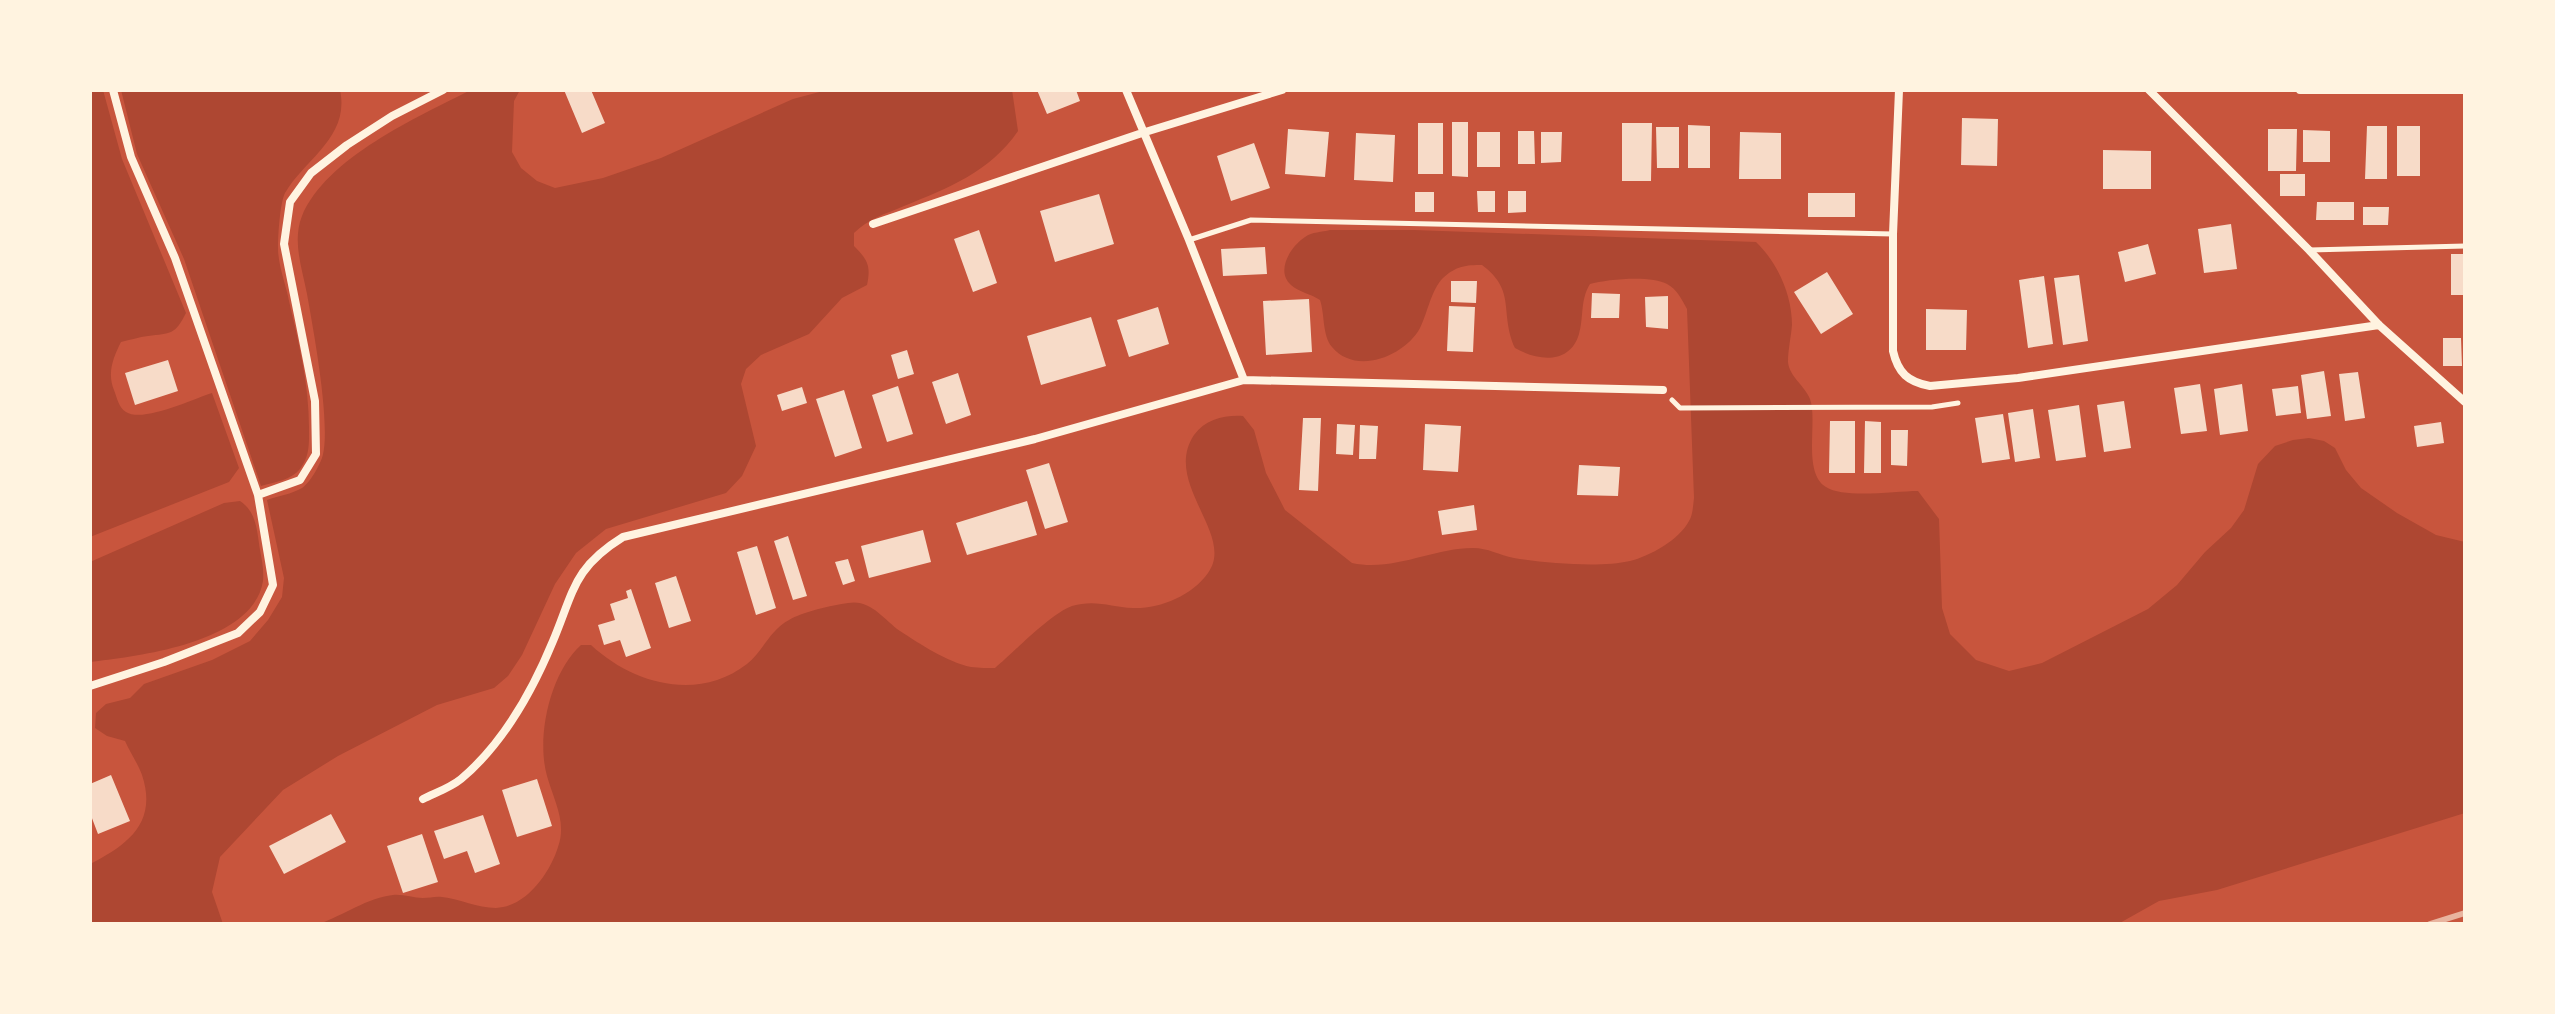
<svg xmlns="http://www.w3.org/2000/svg" width="2555" height="1014" font-family="'DejaVu Sans',sans-serif">
<style>
.green{fill:#ae4732}
.building{fill:#f7dbc8}
.lines{fill:none;stroke-linecap:round;stroke-linejoin:round}
.path{stroke:#fff3e0;stroke-width:5}
.service{stroke:#fff3e0;stroke-width:5}
.minor{stroke:#fff3e0;stroke-width:8}
.rail{stroke:#e9b49f;stroke-width:6}
</style>
<rect width="100%" height="100%" fill="#c8553d"/>
<path class="green" d="M90,90h13l19,69 64,154c-11,22 -15,20 -38,23 -9,1 -18,4 -27,6 -8,16 -14,31 -7,48 3,8 5,18 12,22 17,11 67,-13 86,-19l27,75 -10,14 -139,55z
M121,90h219c10,47 -34,68 -55,103 -5,10 -7,42 -7,55 0,17 8,37 11,53 10,43 20,83 20,127 0,15 1,28 -9,41 -9,11 -25,13 -39,17l-77,-227 -47,-105z
M471,90h49l-6,11 -2,51 9,16 16,13 18,7 48,-10 58,-20 132,-59 34,-9h185l6,41c-28,41 -70,57 -114,75 -19,8 -36,13 -50,27v13c14,14 17,20 13,39l-25,13 -33,36 -48,21 -15,14 -5,15 15,62 -14,30 -16,17 -120,36 -30,24 -21,31 -33,71 -14,21 -14,12 -57,17 -99,51 -55,34 -63,67 -8,35 11,32h-133v-60c37,-19 68,-41 52,-89 -4,-11 -12,-23 -17,-34l-18,-5 -12,-8 1,-15 10,-9 24,-6 14,-14 68,-24 38,-19 18,-21 14,-23 2,-19 -17,-78c11,-4 25,-6 35,-12 8,-5 17,-22 20,-30 10,-30 -9,-130 -15,-164 -5,-26 -15,-53 -5,-78 24,-58 115,-99 169,-126z
M1330,230h84l342,12c21,20 36,52 36,83 -1,12 -4,25 -4,37 1,14 17,24 22,37 8,22 -8,73 16,88 18,12 70,4 92,4l21,28 3,89 8,26 26,26 33,11 33,-8 106,-54 29,-24 28,-33 26,-24 13,-18 14,-46 17,-18 18,-6 16,-2 15,3 11,7 11,22 15,18 36,25 39,22 29,7v271l-248,77 -58,11 -41,23h-1799c25,-9 48,-26 74,-29 10,-1 20,3 30,3 6,0 13,-2 19,-1 18,2 35,11 54,11 30,-1 54,-35 62,-61 9,-25 -4,-46 -11,-71 -11,-39 3,-103 34,-131h10c42,39 107,57 156,19 16,-13 23,-34 42,-44 13,-8 43,-15 59,-17 23,-4 35,16 52,28 20,13 47,31 71,36 8,1 17,1 24,1 19,-16 55,-54 77,-62 23,-7 39,1 61,2 26,1 59,-12 75,-35 28,-38 -46,-90 -14,-138 12,-16 30,-20 49,-19l11,14 12,43 19,37 67,53c42,9 80,-15 121,-15 15,0 26,7 41,10 30,5 86,10 116,3 20,-5 49,-21 59,-40 4,-6 4,-16 5,-23l-7,-189c-5,-9 -10,-20 -20,-25 -15,-9 -60,-5 -77,0 -10,16 -6,33 -11,50 -9,31 -42,27 -64,14 -16,-36 2,-57 -33,-83 -16,0 -26,1 -39,13 -12,12 -15,34 -23,50 -15,28 -64,48 -88,19 -10,-12 -7,-32 -12,-47 -9,-6 -21,-8 -29,-15 -16,-14 0,-39 14,-48 7,-5 17,-5 25,-7z
M240,501c17,11 17,31 20,49 2,10 4,21 3,31 -10,62 -124,75 -173,81v-100l134,-59z"/>
<path class="building" d="M564,90h27l14,33 -23,10z
M1037,90h39l4,11 -33,13z
M1962,118l36,1 -1,47 -36,-1z
M1452,122h16v55l-16,-1z
M1418,123h25v51h-25z
M1622,123h30l-1,58h-29z
M1688,125l22,1v42h-22z
M2367,126h20v53h-22z
M2397,126h23v50h-23z
M1656,127h23v41h-22z
M1288,129l41,3 -4,45 -40,-3z
M2268,129h29l-1,42h-28z
M2303,130l27,1v31h-27z
M1518,131h16l1,33h-17z
M1477,132h23v35h-23z
M1541,132h21l-1,30 -20,1z
M1740,132l41,1v46h-42z
M1356,133l39,2 -2,47 -39,-2z
M1254,143l16,45 -39,13 -14,-45z
M2103,150l48,1v38h-48z
M2280,174h25v22h-25z
M1477,191h18v21h-17z
M1508,191h18v21l-18,1z
M1415,192h19v20h-19z
M1808,193h47v24h-47z
M1099,194l15,50 -59,18 -15,-51z
M2317,202h37v18h-38z
M2363,207h26l-1,18h-25z
M2231,224l6,45 -33,4 -6,-44z
M979,230l18,53 -24,9 -19,-53z
M2148,244l8,30 -31,8 -7,-30z
M1265,247l2,27 -44,2 -2,-27z
M2451,254h14v41h-14z
M1827,272l26,42 -32,20 -27,-42z
M2079,275l9,66 -25,4 -9,-67z
M2044,276l9,68 -25,4 -9,-68z
M1451,281h26l-1,22 -25,-1z
M1592,293l28,1 -1,24h-28z
M1668,296v33l-22,-2 -1,-30z
M1309,299l3,53 -46,3 -3,-54z
M1449,306l26,1 -2,45 -26,-1z
M1158,307l11,37 -40,13 -12,-37z
M1926,309l41,1 -1,40h-40z
M1091,317l15,49 -65,19 -14,-49z
M2443,338h18l1,28h-19z
M907,350l7,24 -16,5 -7,-24z
M168,360l10,31 -43,14 -10,-32z
M2324,371l7,45 -24,3 -6,-44z
M2358,372l7,46 -20,3 -6,-47z
M958,373l13,42 -25,9 -14,-42z
M2200,384l7,47 -26,3 -7,-46z
M2242,384l6,47 -28,4 -6,-46z
M898,386l15,48 -26,8 -15,-47z
M2298,386l3,27 -25,3 -4,-27z
M802,387l5,16 -25,8 -5,-16z
M844,390l18,58 -27,9 -19,-58z
M2124,401l7,47 -27,4 -7,-47z
M2079,405l7,52 -30,4 -8,-51z
M2033,409l7,49 -25,4 -7,-49z
M2003,414l7,45 -28,4 -7,-45z
M1303,418h18l-3,73 -19,-1z
M1830,421h25v52h-26z
M1865,421l16,1v51h-17z
M2441,422l3,21 -27,4 -3,-21z
M1337,424l18,1 -2,30 -17,-1z
M1425,424l36,2 -3,46 -35,-2z
M1360,425l18,1 -2,33h-17z
M1891,430h17l-1,36 -16,-1z
M1049,463l19,59 -23,7 -19,-59z
M1579,465l41,2 -2,29 -41,-1z
M1027,501l10,34 -70,20 -11,-32z
M1474,505l3,25 -35,5 -4,-24z
M923,530l8,32 -62,16 -8,-32z
M788,536l19,60 -14,4 -19,-59z
M757,546l19,62 -20,7 -19,-63z
M848,559l7,22 -12,4 -8,-23z
M676,576l15,45 -22,7 -14,-45z
M631,589l20,59 -25,9 -6,-17 -16,5 -6,-20 17,-5 -5,-16 18,-6 -2,-7z
M111,775l19,46 -32,13 -8,-21v-29z
M537,779l15,47 -35,11 -15,-47z
M331,814l15,28 -62,32 -15,-28z
M483,815l17,49 -25,9 -8,-22 -23,8 -10,-28z
M422,834l16,48 -35,11 -16,-47z"/>
<g class="lines">
<path class="path" d="M1672,400l8,8 252,-1 26,-4"/>
<path class="service" d="M1189,240l62,-20 642,14
M2310,250l155,-4"/>
<path class="minor" d="M1126,90l63,150 55,140
M1899,90l-6,144v117c5,22 15,31 37,35l88,-8 361,-53
M2149,90l160,160 70,75 86,77
M2300,90h165
M873,224l269,-91 140,-43
M258,495l42,-15 16,-26 -1,-53 -31,-157 6,-42 21,-29 36,-28 45,-29 51,-26
M90,686l74,-24 74,-29 22,-21 13,-27 -15,-90 -83,-237 -44,-101 -18,-67
M423,799c12,-6 27,-11 38,-20 43,-36 71,-87 92,-138 21,-50 20,-73 70,-104l412,-98 209,-59 419,10"/>
<path class="rail" d="M2430,924l35,-11"/>
</g>
<rect width="2555" height="1014" fill="none" stroke="#fff3e0" stroke-width="184"/>
</svg>
